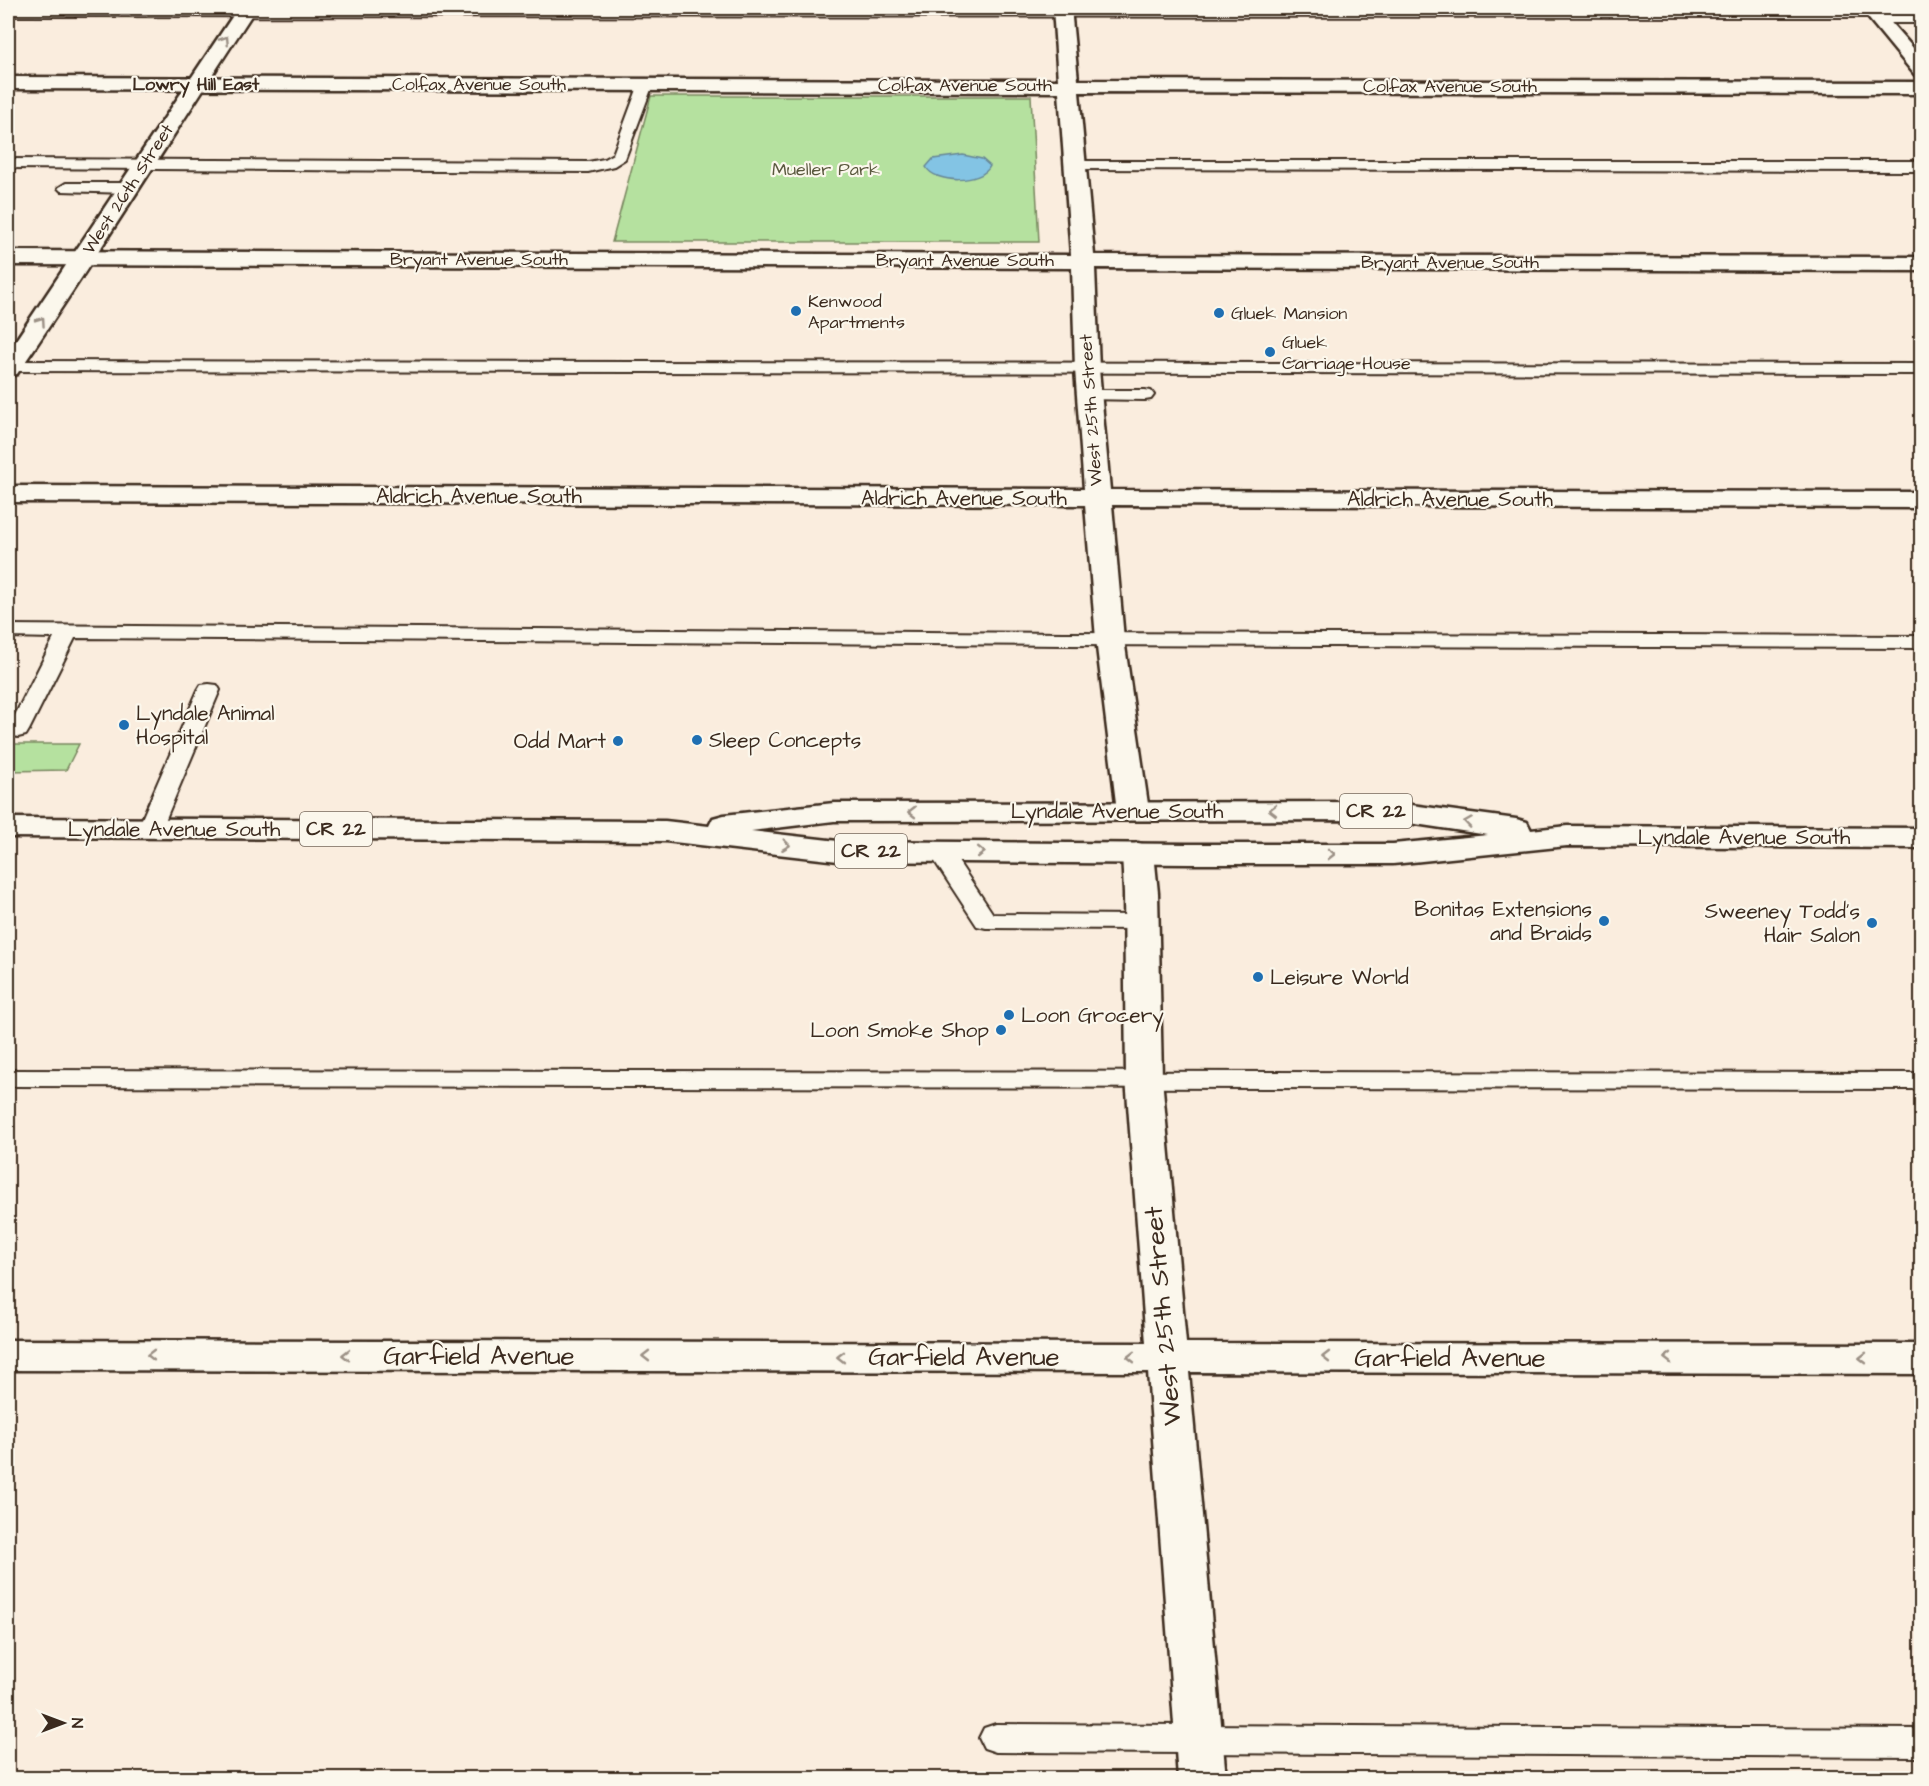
<svg xmlns="http://www.w3.org/2000/svg" width="1929" height="1786" font-family="'Architects Daughter',sans-serif">
<style>
.green{fill:#b5e19f;stroke:#78865e;stroke-width:1.5}
.water{fill:#83c4e4;stroke:#668695;stroke-width:1.5}
.lines{fill:none;stroke-linecap:round;stroke-linejoin:round}
.lane-casing{stroke:#3b2a1e;stroke-width:4}
.street-casing{stroke:#3b2a1e;stroke-width:5}
.secondary-casing{stroke:#3b2a1e;stroke-width:5}
.primary-casing{stroke:#3b2a1e;stroke-width:5}
.lane{fill:#fbf7ec;fill-rule:evenodd}
.street{fill:#fbf7ec;fill-rule:evenodd}
.secondary{fill:#fbf7ec;fill-rule:evenodd}
.primary{fill:#fbf7ec;fill-rule:evenodd}
.oneway{stroke:#9b9085}
.poi-dot{fill:#1f6fb2;stroke:#fbf7ec;stroke-width:2}
.labels{text-anchor:middle;dominant-baseline:central;stroke-width:4.5;stroke-linejoin:round;paint-order:stroke}
.far-neighbourhood-label{font-size:18px;font-weight:bold;fill:#3b2a1e;stroke:#fbf7ec}
.far-street-label{font-size:18px;fill:#3b2a1e;stroke:#fbf7ec}
.far-park-label{font-size:18px;fill:#5a583e;stroke:#fbf7ec}
.far-poi-label{font-size:18px;fill:#3b2a1e;stroke:#fbf7ec;text-anchor:start}
.shield{fill:#fbf7ec;stroke:#75685c;stroke-width:1.5}
.shield-label{font-size:20px;font-weight:bold;fill:#3b2a1e}
.street-label{font-size:21px;fill:#3b2a1e;stroke:#fbf7ec}
.poi-label{font-size:21px;fill:#3b2a1e;stroke:#fbf7ec;text-anchor:start}
.near-street-label{font-size:26px;fill:#3b2a1e;stroke:#fbf7ec}
</style>
<rect width="100%" height="100%" fill="#faedde"/>
<filter id="ink" filterUnits="userSpaceOnUse"><feTurbulence type="fractalNoise" baseFrequency=".0167" numOctaves="2"/><feDisplacementMap in="SourceGraphic" scale="12" xChannelSelector="R" yChannelSelector="G"/><feConvolveMatrix kernelMatrix="1 2 1 2 8 2 1 2 1" color-interpolation-filters="sRGB"/></filter>
<g filter="url(#ink)">
<path class="green" d="M651,96h380l8,146h-427z
M8,744h71l-13,26 -58,1z"/>
<path class="water" d="M963,155l19,4 8,7c-8,18 -55,18 -64,1l7,-8z"/>
<g class="lines">
<g class="lane-casing">
<path id="lane" d="M8,8l1865,1 5,1v5h44v8h-44l-5,-1v-5l-1865,-1z
M646,80l7,4 -28,75 -11,7 -26,6 -580,-4v-9l580,3 16,-3 9,-5 26,-70z
M1074,161h848v10l-853,-2 -3,-3z
M66,183h62l8,5 -8,5 -67,-2 -3,-3z
M8,361l1914,3v10l-1914,-3z
M1089,390h56l6,1 3,4 -3,4 -6,1 -62,-1 -3,-4 3,-4z
M8,625l1056,8 858,3v12l-858,-3 -989,-7 -46,92 -3,5 -8,2 -8,-2 -2,-6 46,-91 -46,-1z
M209,684l8,1 3,5 -58,138 -4,5 -8,2 -8,-2 -4,-5 60,-138 3,-5z
M940,844l8,2 45,68 148,1 9,2 3,5 -3,5 -9,2 -155,-1 -9,-2 -49,-75 4,-5z
M8,1070l1914,3v16l-1914,-3z
M996,1724l926,5v28l-926,-5 -12,-4 -5,-10 5,-10z"/>
</g>
<g class="street-casing">
<path id="street" d="M1053,8h18l7,72 844,2v12l-843,-2 15,163 828,2v14l-827,-3 4,101 11,121 812,2v16l-810,-3 12,134 25,172 -5,7 -11,2 -11,-2 -5,-7 -21,-172 -11,-134 -1077,-3v-16l1076,3 -9,-120 -3,-101 -1064,-3v-14l1063,4 -12,-163 -1051,-3v-12l1050,3z
M1138,843l11,3 5,7 4,40 4,185 24,265 736,1v30l-733,-2 37,406h-48l-30,-406 -1140,-2v-30l1138,3 -20,-265 -2,-185 -2,-40 5,-7z"/>
</g>
<g class="secondary-casing">
<path id="secondary" d="M238,8h18c-80,122 -157,246 -239,366l-9,2v-24z
M1860,8h18l44,50v19l-7,-2z"/>
</g>
<g class="primary-casing">
<path id="primary" d="M1389,802l127,17 11,3 4,8 36,-4 355,2v20l-355,-2 -174,18h-205l-350,-3 -173,-20 -657,-4v-19l657,3 44,5 4,-8 11,-3 110,-12zM1389,820l99,15 -95,9h-205l-350,-3 -87,-10 83,-10z"/>
</g>
<use href="#lane" class="lane"/>
<use href="#street" class="street"/>
<use href="#secondary" class="secondary"/>
<use href="#primary" class="primary"/>
</g>
<defs><path id="oneway-chevron" d="M-2-3.5L2.5 0L-2 3.5" fill="none" stroke-width="1.6" stroke-linecap="round" stroke-linejoin="round" transform="scale(1.5)"/></defs>
<g class="oneway">
<use href="#oneway-chevron" transform="translate(225 40) rotate(-57)"/>
<use href="#oneway-chevron" transform="translate(41 321) rotate(-55)"/>
<use href="#oneway-chevron" transform="translate(1273 810) rotate(-180)"/>
<use href="#oneway-chevron" transform="translate(912 812) rotate(180)"/>
<use href="#oneway-chevron" transform="translate(1468 822) rotate(-172)"/>
<use href="#oneway-chevron" transform="translate(786 845) rotate(7)"/>
<use href="#oneway-chevron" transform="translate(981 852) rotate(1)"/>
<use href="#oneway-chevron" transform="translate(1331 854)"/>
<use href="#oneway-chevron" transform="translate(151 1355) rotate(-180)"/>
<use href="#oneway-chevron" transform="translate(346 1355) rotate(-180)"/>
<use href="#oneway-chevron" transform="translate(646 1356) rotate(-180)"/>
<use href="#oneway-chevron" transform="translate(841 1357) rotate(-180)"/>
<use href="#oneway-chevron" transform="translate(1131 1357) rotate(180)"/>
<use href="#oneway-chevron" transform="translate(1326 1357) rotate(-180)"/>
<use href="#oneway-chevron" transform="translate(1668 1358) rotate(-180)"/>
<use href="#oneway-chevron" transform="translate(1863 1358) rotate(-180)"/>
</g>
</g>
<g class="poi-dot">
<circle cx="796" cy="311" r="6"/>
<circle cx="1219" cy="313" r="6"/>
<circle cx="1270" cy="352" r="6"/>
<circle cx="124" cy="725" r="6"/>
<circle cx="697" cy="740" r="6"/>
<circle cx="618" cy="741" r="6"/>
<circle cx="1604" cy="921" r="6"/>
<circle cx="1872" cy="923" r="6"/>
<circle cx="1258" cy="977" r="6"/>
<circle cx="1009" cy="1015" r="6"/>
<circle cx="1001" cy="1030" r="6"/>
</g>
<g class="labels">
<g class="far-neighbourhood-label">
<text x="196" y="84">Lowry Hill East</text>
</g>
<g class="far-street-label">
<text x="479" y="84">Colfax Avenue South</text>
<text x="965" y="85">Colfax Avenue South</text>
<text x="1450" y="86">Colfax Avenue South</text>
<text transform="translate(128 189) rotate(-57)">West 26th Street</text>
<text x="479" y="259">Bryant Avenue South</text>
<text x="965" y="260">Bryant Avenue South</text>
<text x="1450" y="262">Bryant Avenue South</text>
<text transform="translate(1091 410) rotate(-94)">West 25th Street</text>
</g>
<g class="far-park-label">
<text x="826" y="169">Mueller Park</text>
</g>
<g class="far-poi-label">
<text x="808" y="301">Kenwood<tspan x="808" dy="21">Apartments</tspan></text>
<text x="1231" y="313">Gluek Mansion</text>
<text x="1282" y="342">Gluek<tspan x="1282" dy="21">Carriage House</tspan></text>
</g>
<g class="shield">
<rect x="1340" y="794" width="72" height="34" rx="4.5"/>
<rect x="300" y="812" width="72" height="34" rx="4.5"/>
<rect x="835" y="834" width="72" height="34" rx="4.5"/>
</g>
<g class="shield-label">
<text x="1376" y="811">CR 22</text>
<text x="336" y="829">CR 22</text>
<text x="871" y="851">CR 22</text>
</g>
<g class="street-label">
<text x="479" y="496">Aldrich Avenue South</text>
<text x="964" y="498">Aldrich Avenue South</text>
<text x="1450" y="499">Aldrich Avenue South</text>
<text x="1117" y="811">Lyndale Avenue South</text>
<text x="174" y="829">Lyndale Avenue South</text>
<text x="1744" y="837">Lyndale Avenue South</text>
</g>
<g class="poi-label">
<text x="136" y="713">Lyndale Animal<tspan x="136" dy="24">Hospital</tspan></text>
<text x="709" y="740">Sleep Concepts</text>
<text x="606" y="741" text-anchor="end">Odd Mart</text>
<text x="1592" y="909" text-anchor="end">Bonitas Extensions<tspan x="1592" dy="24">and Braids</tspan></text>
<text x="1860" y="911" text-anchor="end">Sweeney Todd's<tspan x="1860" dy="24">Hair Salon</tspan></text>
<text x="1270" y="977">Leisure World</text>
<text x="1021" y="1015">Loon Grocery</text>
<text x="989" y="1030" text-anchor="end">Loon Smoke Shop</text>
</g>
<g class="near-street-label">
<text transform="translate(1163 1316) rotate(-95)">West 25th Street</text>
<text x="479" y="1356">Garfield Avenue</text>
<text x="964" y="1357">Garfield Avenue</text>
<text x="1450" y="1358">Garfield Avenue</text>
</g>
</g>
<rect width="1929" height="1786" fill="none" stroke="#fbf7ec" stroke-width="30"/>
<rect x="15" y="15" width="1899" height="1756" fill="none" stroke="#3b2a1e" stroke-width="2" filter="url(#ink)"/>
<g transform="translate(63 1723) rotate(90)" stroke="#fbf7ec" stroke-width="4.5" paint-order="stroke">
<path d="M0-4.5L10 22L0 15L-10 22Z" fill="#3b2a1e"/>
<text y="-9" font-size="16" font-weight="bold" text-anchor="middle" fill="#3b2a1e">N</text>
</g>
</svg>
